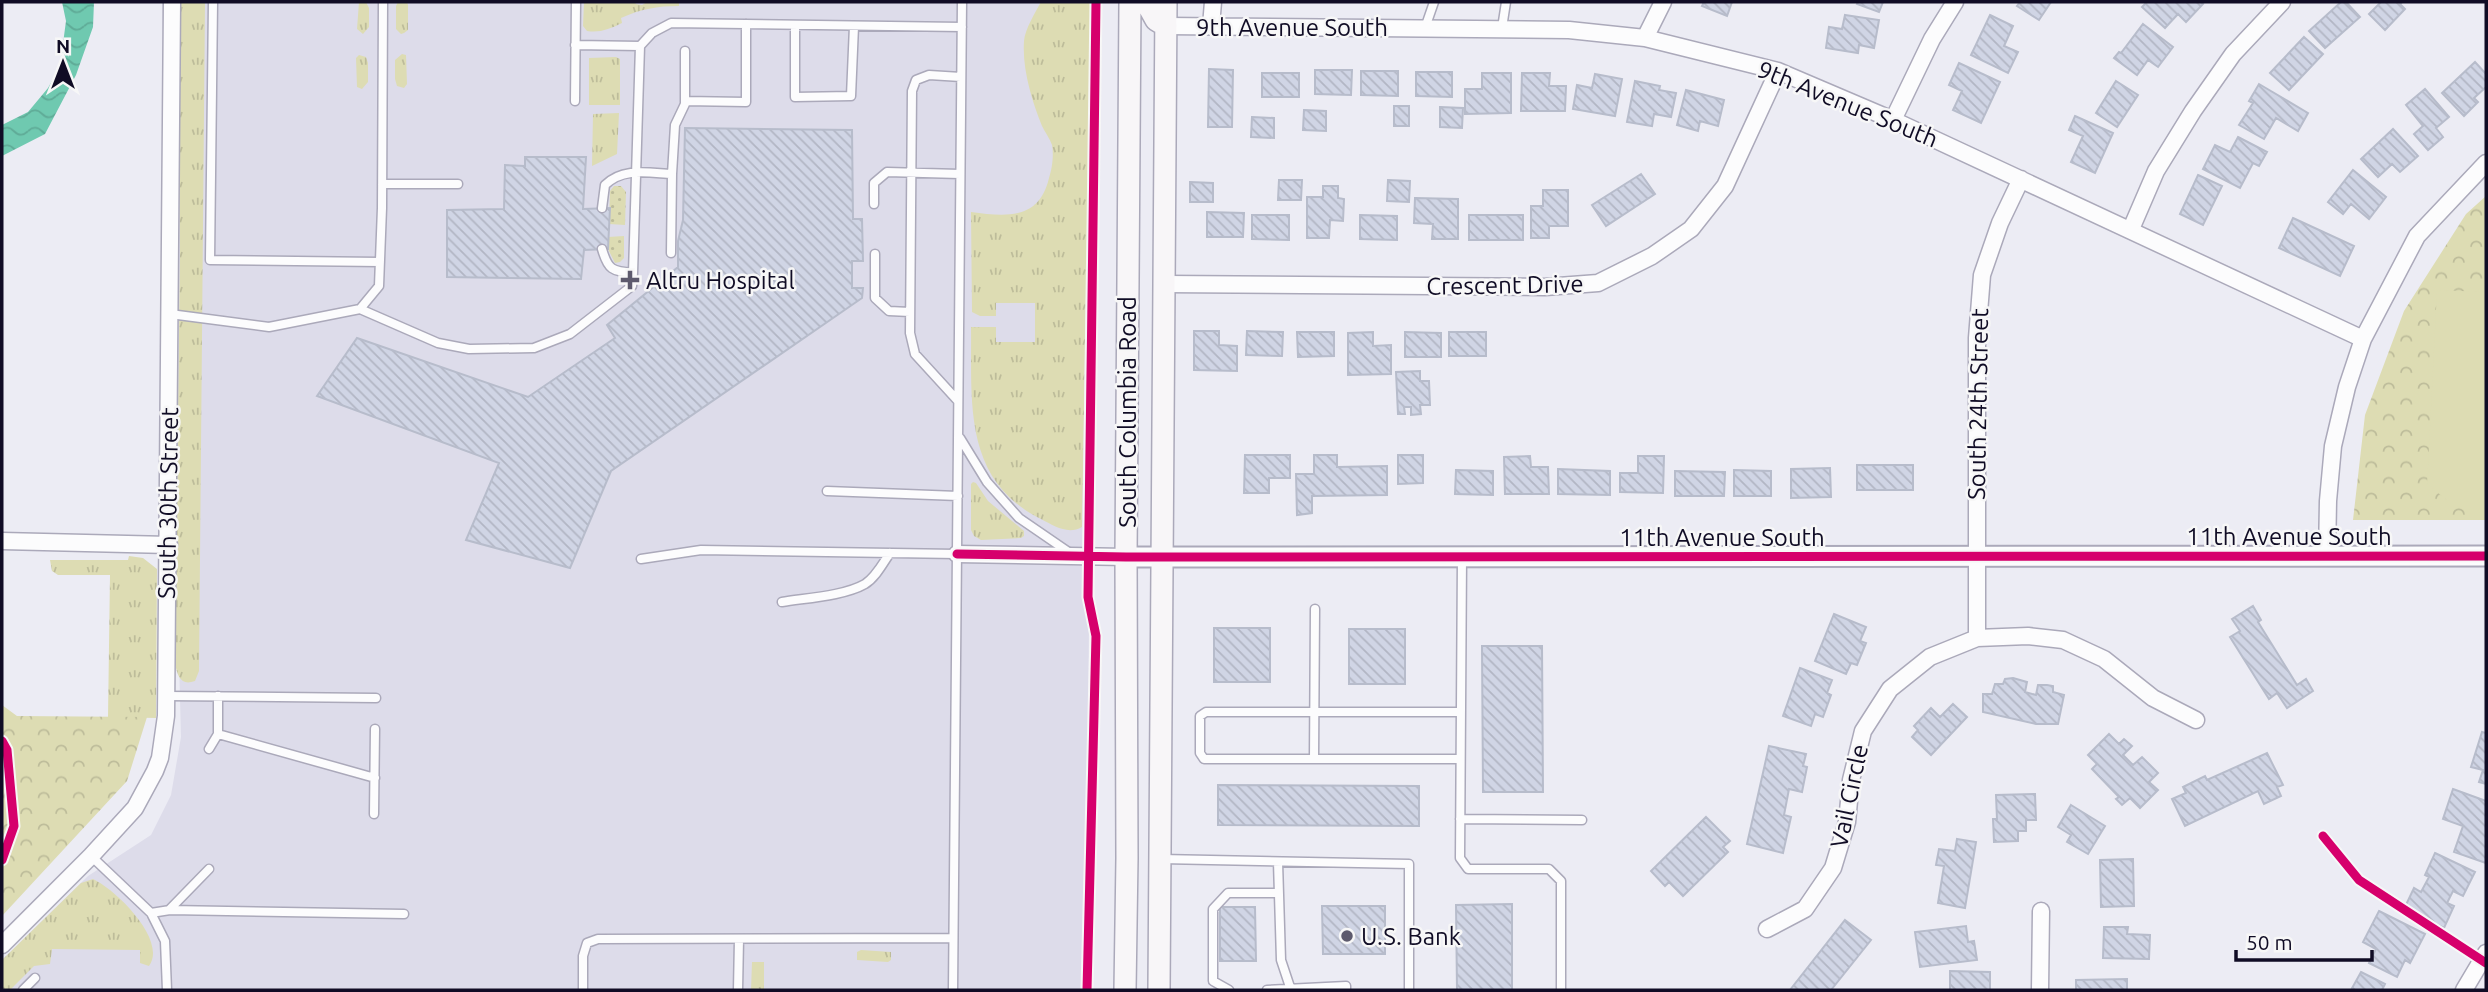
<svg xmlns="http://www.w3.org/2000/svg" width="2488" height="992" font-family="Ubuntu,sans-serif">
<style>
.built{fill:#dddcea}
.grass{fill:url(#grass-tufts)}
.park{fill:url(#park-crowns)}
.garden{fill:url(#garden-dots)}
.pitch{fill:#dddcb3}
.water{fill:url(#water-waves)}
.building{fill:url(#building-back-hatch);stroke:#b7bccb;stroke-width:2}
.lines{fill:none;stroke-linecap:round;stroke-linejoin:round}
.service-casing{stroke:#aba9ba;stroke-width:11}
.minor-casing{stroke:#aba9ba;stroke-width:19}
.tertiary-casing{stroke:#aba9ba;stroke-width:23}
.secondary-casing{stroke:#aba9ba;stroke-width:24}
.service{stroke:#fcfcfd;stroke-width:8}
.minor{stroke:#fcfcfd;stroke-width:16}
.tertiary{stroke:#fcfcfd;stroke-width:19}
.secondary{stroke:#f8f6f8;stroke-width:21}
.cycleway-casing{stroke:#f7f7f7;stroke-width:13}
.cycleway{stroke:#d6006c;stroke-width:9}
.poi-dot{fill:#5d5a6d;stroke:#f7f7f7;stroke-width:2.5}
.labels{text-anchor:middle;dominant-baseline:central;stroke-width:5;stroke-linejoin:round;paint-order:stroke}
.street-label{font-size:24px;fill:#100c25;stroke:#f7f7f7}
.poi-label{font-size:24px;fill:#100c25;stroke:#f7f7f7;text-anchor:start}
</style>
<defs>
<pattern id="grass-tufts" width="24" height="20" patternUnits="userSpaceOnUse" patternTransform="scale(1.75)"><rect width="24" height="20" fill="#dddcb3"/><path d="M3 7l-1-3M5 7V3M7 7l1-3M15 17l-1-3M17 17v-4M19 17l1-3" fill="none" stroke="#bdbc9a"/></pattern>
<pattern id="park-crowns" width="20" height="18" patternUnits="userSpaceOnUse" patternTransform="scale(1.75)"><rect width="20" height="18" fill="#dddcb3"/><path d="M2 6a3 3 0 1 1 6 0M12 15a3 3 0 1 1 6 0" fill="none" stroke="#bdbc9a"/></pattern>
<pattern id="garden-dots" width="8" height="8" patternUnits="userSpaceOnUse" patternTransform="scale(1.75)"><rect width="8" height="8" fill="#dddcb3"/><path d="M2 2h.1M6 6h.1" fill="none" stroke="#bdbc9a" stroke-width="1.8" stroke-linecap="round"/></pattern>
<pattern id="water-waves" width="16" height="10" patternUnits="userSpaceOnUse" patternTransform="scale(1.75)"><rect width="16" height="10" fill="#6fc9b0"/><path d="M0 5q4-4 8 0t8 0" fill="none" stroke="#5fab97"/></pattern>
<pattern id="building-back-hatch" width="6" height="6" patternUnits="userSpaceOnUse" patternTransform="scale(1.75)"><rect width="6" height="6" fill="#d0d5e5"/><path d="M-1 5l2 2M0 0l6 6M5-1l2 2" fill="none" stroke="#b2b6c4"/></pattern>
</defs>
<rect width="100%" height="100%" fill="#ececf4"/>
<path class="built" d="M162,2h932l-8,988h-1084v-30l86,-84 63,-41 20,-40 10,-58z"/>
<path class="grass" d="M178,2h27l-6,669 -4,10c-14,5 -17,-4 -20,-17l5,-410z
M359,2h7l3,6v19l-6,7 -6,-5z
M398,2h9l1,3v25l-4,3 -3,1 -5,-5v-23z
M584,2h51l1,2 6,1 5,-3h32v4c-22,0 -38,3 -58,12l1,5c-12,6 -22,10 -35,8l-4,-5z
M1041,2h50l-9,525c-14,8 -28,-1 -41,-8 -79,-39 -69,-118 -70,-192h25v15h39v-39h-39v13h-16l-8,-4 -1,-100c36,5 68,8 78,-34 3,-9 5,-23 3,-33 -2,-6 -7,-13 -10,-19 -10,-25 -20,-57 -18,-85 1,-12 11,-28 17,-39z
M402,54l4,1 1,29 -3,4 -7,-2 -2,-7v-19z
M359,55l7,2 2,6v19l-6,7 -5,-2 -1,-29z
M616,57l4,2v46h-31v-47z
M619,113l-2,41 -25,12 1,-52z
M973,482l3,1 12,18 36,30v5l-3,2 -40,2 -7,-4 -3,-6v-46z
M129,556l14,2 14,11 -1,149 -48,-1 2,-142h-52l-6,-4 -2,-11h78z
M93,879c22,10 75,61 56,87l-9,-3v-13l-88,-1 -2,15 -16,2 -24,24h-8v-30l79,-77z
M861,950l30,2v8l-3,2 -31,-2v-8z
M752,962h12v28h-13z"/>
<path class="park" d="M2486,196v324h-133l12,-105 39,-104 62,-97z
M2,705l15,11 130,1 -20,64 -125,135z"/>
<path class="garden" d="M614,186h7l5,6 -1,33 -16,-1 1,-33z
M624,236v22l-4,4 -5,1 -7,-14v-12z"/>
<path class="pitch" d="M2437,290l49,2v209h-38l-21,-17z"/>
<path class="water" d="M62,2h32l-1,25 -17,48 -31,59 -43,22v-31l26,-13 20,-24 12,-22 6,-45z"/>
<path class="building" d="M1704,2h28l-5,14 -25,-10z
M1858,2h25l-4,10 -22,-8z
M2020,2h31l-12,18 -22,-14z
M2147,2h53l3,2 -17,18 -8,-8 -13,14 -23,-21z
M2341,2h5l14,15 -35,31 -16,-17z
M2381,2h21l-2,2 5,5 -20,21 -16,-16z
M1845,15l34,5 -5,28 -15,-3 -1,8 -32,-5 3,-21 13,2z
M1990,15l23,11 -9,20 14,6 -10,21 -37,-18z
M2143,24l30,23 -15,20 -10,-7 -11,15 -23,-17 5,-6 2,1z
M2304,37l19,17 -34,36 -19,-17z
M2475,62l11,12v13l-12,11 4,4 -14,14 -22,-23z
M1959,63l41,19 -19,41 -28,-13 9,-19 -13,-6z
M1209,69l24,1 -1,57h-24z
M1315,70h37l-1,25 -36,-1z
M1361,71h37v25l-37,-1z
M1416,72h36v25l-36,-1z
M1262,73h37v24h-37z
M1482,73h29v40l-46,1v-25h17z
M1522,73h28l-1,13h17l-1,25h-44z
M1595,74l27,5 -7,37 -42,-7 4,-24 15,3z
M1635,81l25,5 -1,4 17,3 -5,24 -17,-3 -2,12 -25,-4z
M2116,81l22,14 -21,32 -21,-14z
M2259,84l49,29 -10,18 -22,-13 -12,21 -25,-14 14,-22 -4,-2z
M2425,89l24,28 -13,11 7,9 -15,13 -14,-16 9,-8 -17,-21z
M1686,90l38,10 -6,26 -18,-5 -2,10 -21,-6z
M1394,106h15v20h-15z
M1440,107l23,1 -1,20 -22,-1z
M1304,110l22,1v20l-23,-1z
M2075,116l38,17 -18,40 -24,-11 12,-26 -14,-6z
M1252,117l22,1v20l-23,-1z
M685,128l167,2 1,89h9l1,42h-11v27h11l-1,10 -251,173 -41,97 -104,-28 33,-77 -182,-67 40,-58 171,59 87,-59 -8,-13 71,-58v-26l5,-21z
M2393,129l25,27 -18,16 -8,-8 -14,13 -17,-18z
M2238,137l29,15 -8,14 -6,-3 -13,25 -37,-19 12,-24 15,7z
M525,157h61l-3,52 27,-1 -2,41 -24,1 -3,29 -134,-2v-67l57,-1 1,-44 20,1z
M2353,170l33,27 -17,22 -18,-15 -8,10 -15,-12z
M1641,174l14,20 -49,32 -14,-21z
M2198,175l24,11 -19,39 -23,-11z
M1279,180h23l-1,20h-23z
M1388,180l22,1 -1,21 -22,-1z
M1190,182l23,1v19h-23z
M1323,186h15v12l6,1 -1,22 -13,-1 -1,18h-22v-41h16z
M1543,190h25v36h-19v12h-18v-32h12z
M1415,198l43,1v40h-26l1,-15 -19,-1z
M1207,212l37,1 -1,24h-36z
M1252,215h37v25l-37,-1z
M1360,215l37,1v24l-37,-1z
M1469,215h54v25h-54z
M2293,218l61,28 -14,30 -61,-28z
M1194,331h25v14l18,1v25l-43,-1z
M1247,331l36,1 -1,24 -36,-1z
M1297,332h37v24l-36,1z
M1373,332v14l18,-1v29l-43,1v-42z
M1405,332l36,1v24h-36z
M1449,332h37v24h-37z
M1420,371v10h9l1,24h-10l1,9 -10,1v-8h-7l1,7h-7l-2,-42z
M1245,455h45v23h-21v15h-25z
M1314,455h23v12l50,-1v29l-75,1v17l-15,2 -1,-41h18z
M1398,455h25v28l-25,1z
M1530,456l1,11h17l1,27h-44l-1,-37z
M1638,456h26l-1,37 -43,-1v-19h18z
M1857,465h56v25h-56z
M1830,468l1,29 -40,1v-29z
M1558,469l52,2v24l-52,-1z
M1456,470l37,1v24l-38,-1z
M1734,470l37,1v25h-37z
M1675,471l50,1 -1,24h-49z
M2253,606l8,14 -3,2 39,63 9,-6 7,12 -26,17 -10,-15 -8,6 -39,-62 10,-6 -8,-12z
M1834,614l32,13 -6,14 6,2 -9,22 -6,-2 -5,11 -31,-13z
M1214,628h56v54h-56z
M1349,629h56v55h-56z
M1482,646h60l1,146h-60z
M1800,668l32,12 -5,13 4,2 -8,22 -8,-3 -4,12 -28,-10z
M2013,678l14,4 -2,10 11,3 2,-10h9l6,1v6l11,3 -6,29h-22l-53,-12v-18h9l3,-10h8l2,-5z
M1953,704l14,13 -36,38 -19,-18 6,-7 -4,-4 17,-18 9,9z
M2482,732l4,1v51l-7,-2 4,-12 -12,-3z
M2109,734l10,10 5,-5 8,7 -9,9 10,10 9,-8 16,16 -9,9 9,8 -18,18 -10,-10 -8,7 -6,-6 3,-2 -27,-28 5,-5 -9,-9z
M1769,746l37,8 -3,12 4,1 -5,25 -13,-3 -5,26 7,2 -8,36 -36,-9z
M2267,753l16,32 -6,2 4,9 -17,8 -6,-13 -73,35 -13,-27 14,-6 -3,-6 22,-11 2,4z
M1218,785l201,1v40l-201,-1z
M2453,789l33,12v62l-32,-11 9,-26 -20,-7z
M2035,794l1,26h-10v11h-8v10l-24,1 -1,-23h4l-1,-24z
M2071,805l34,21 -17,28 -21,-12 4,-7 -13,-8z
M1706,817l24,24 -7,6 5,5 -45,44 -14,-14 -4,4 -14,-15z
M1957,839l19,3 -11,66 -27,-5 6,-37 -8,-1 3,-16 16,2z
M2435,853l40,19 -12,24 -10,-5 -6,12 7,3 -10,22 -40,-19 10,-21 7,4 8,-15 -4,-2z
M2133,859l1,47 -33,1 -1,-47z
M1512,904v86h-55l-1,-85z
M1322,906h63v48h-62z
M1220,907h35l1,54h-36z
M2379,911l46,23 -15,29 -5,-3 -8,17 -28,-14 7,-14 -13,-7z
M1845,920l26,20 -40,50h-41z
M1966,926l2,16 6,-1 3,19 -57,7 -5,-35z
M2104,927h24l-1,7 23,1 -1,24 -46,-1z
M1950,971l40,1v18h-40z
M2361,972l24,12 -3,6h-31z
M2127,979v11h-51v-10z"/>
<g class="lines">
<g class="service-casing">
<path id="service" d="M213,2l-3,258 170,2
M795,25v72l56,-1 3,-70
M1425,28l9,-26
M1502,28l4,-26
M575,45l65,1
M575,101l1,-99
M685,101l61,1v-78
M382,184h76
M874,204v-21l13,-11 73,2
M602,208l3,-23c18,-18 44,-12 67,-11l3,-49 10,-21v-53
M602,249c6,21 10,22 31,24l7,-227 12,-13 19,-10 291,4
M671,253l1,-79
M875,254v44l14,13 21,1
M360,309l78,34 31,6 65,-1 36,-14 62,-48 1,-13
M170,314l99,13 91,-18 19,-23 3,-78 1,-206
M958,401l-43,-47 -5,-21 2,-242 4,-11 13,-5 32,2
M960,438l27,44 32,36 51,35
M827,491l131,5
M1462,557l-2,301 8,11h81l12,12v109
M641,559l60,-9 256,4
M782,602c24,-4 62,-6 83,-18 11,-7 18,-21 25,-31
M166,696l210,2
M218,734l157,44
M209,749l9,-15v-38
M1314,759l1,-150
M1460,759h-256l-4,-6v-37l6,-4h255
M374,814l1,-85
M1460,819l122,1
M91,856l60,57 14,28 2,49
M1161,859l248,5v126
M1278,862l3,98 10,30
M169,910l40,-41
M151,913l19,-3 234,4
M23,990l12,-12
M583,990v-34l4,-13 11,-4 355,-1
M738,990l1,-51
M953,990l9,-988
M1229,990l-16,-9v-72l15,-16h51
M1267,990l79,-4v4"/>
</g>
<g class="minor-casing">
<path id="minor" d="M1166,26l403,4 76,8 133,33 115,49 470,219
M1211,26l2,-24
M1645,38l18,-36
M1893,120l39,-81 23,-37
M2131,229l25,-58 37,-60 40,-57 49,-52
M1165,284l380,3 53,-4 54,-27 39,-27 34,-43 53,-115
M2,541l167,4
M957,554l169,3
M2327,556l1,-55 5,-55 14,-59 16,-48 54,-103 69,-73
M1977,638v-300l5,-63 18,-52 21,-44
M1767,929l38,-20 28,-41 14,-46 4,-42 12,-49 27,-42 40,-32 47,-19 51,-2 35,4 41,19 49,39 43,22
M2,945l89,-89 44,-48 20,-37 5,-13 6,-42 6,-714
M2040,990l1,-79
M2464,990l22,-37"/>
</g>
<g class="tertiary-casing">
<path id="tertiary" d="M1126,557l1360,-1"/>
</g>
<g class="secondary-casing">
<path id="secondary" d="M1146,2l10,18 10,6
M1125,990l2,-132 -1,-301 4,-555
M1159,990l7,-988"/>
</g>
<use href="#service" class="service"/>
<use href="#minor" class="minor"/>
<use href="#tertiary" class="tertiary"/>
<use href="#secondary" class="secondary"/>
<g class="cycleway-casing">
<path id="cycleway" d="M957,554l169,3 1360,-1
M2,741l5,9 7,76 -12,34
M2323,836l36,44 127,83
M1087,990l9,-354 -8,-39 8,-595"/>
</g>
<use href="#cycleway" class="cycleway"/>
</g>
<g class="poi-dot">
<path d="M626.5 269.5h7v7h7v7h-7v7h-7v-7h-7v-7h7z"/>
<circle cx="1347" cy="936" r="7"/>
</g>
<g class="labels">
<g class="street-label">
<text x="1292" y="27">9th Avenue South</text>
<text transform="translate(1848 104) rotate(22)">9th Avenue South</text>
<text transform="translate(1505 285) rotate(-1)">Crescent Drive</text>
<text transform="translate(1978 404) rotate(-89)">South 24th Street</text>
<text transform="translate(1127 412) rotate(-90)">South Columbia Road</text>
<text transform="translate(168 503) rotate(-89)">South 30th Street</text>
<text x="2289" y="536">11th Avenue South</text>
<text x="1722" y="537">11th Avenue South</text>
<text transform="translate(1849 796) rotate(-78)">Vail Circle</text>
</g>
<g class="poi-label">
<text x="646" y="280">Altru Hospital</text>
<text x="1361" y="936">U.S. Bank</text>
</g>
</g>
<rect width="2488" height="992" fill="none" stroke="#100c25" stroke-width="7"/>
<g transform="translate(63 63)" stroke="#f7f7f7" stroke-width="5" paint-order="stroke">
<path d="M0-5L12 26L0 18L-12 26Z" fill="#100c25"/>
<text y="-10" font-size="19" font-weight="bold" text-anchor="middle" fill="#100c25">N</text>
</g>
<path d="M2236 950v10h136v-10" fill="none" stroke="#100c25" stroke-width="3.5"/>
<text x="2246" y="950" font-size="21" fill="#100c25" stroke="#f7f7f7" stroke-width="5" paint-order="stroke">50 m</text>
</svg>
